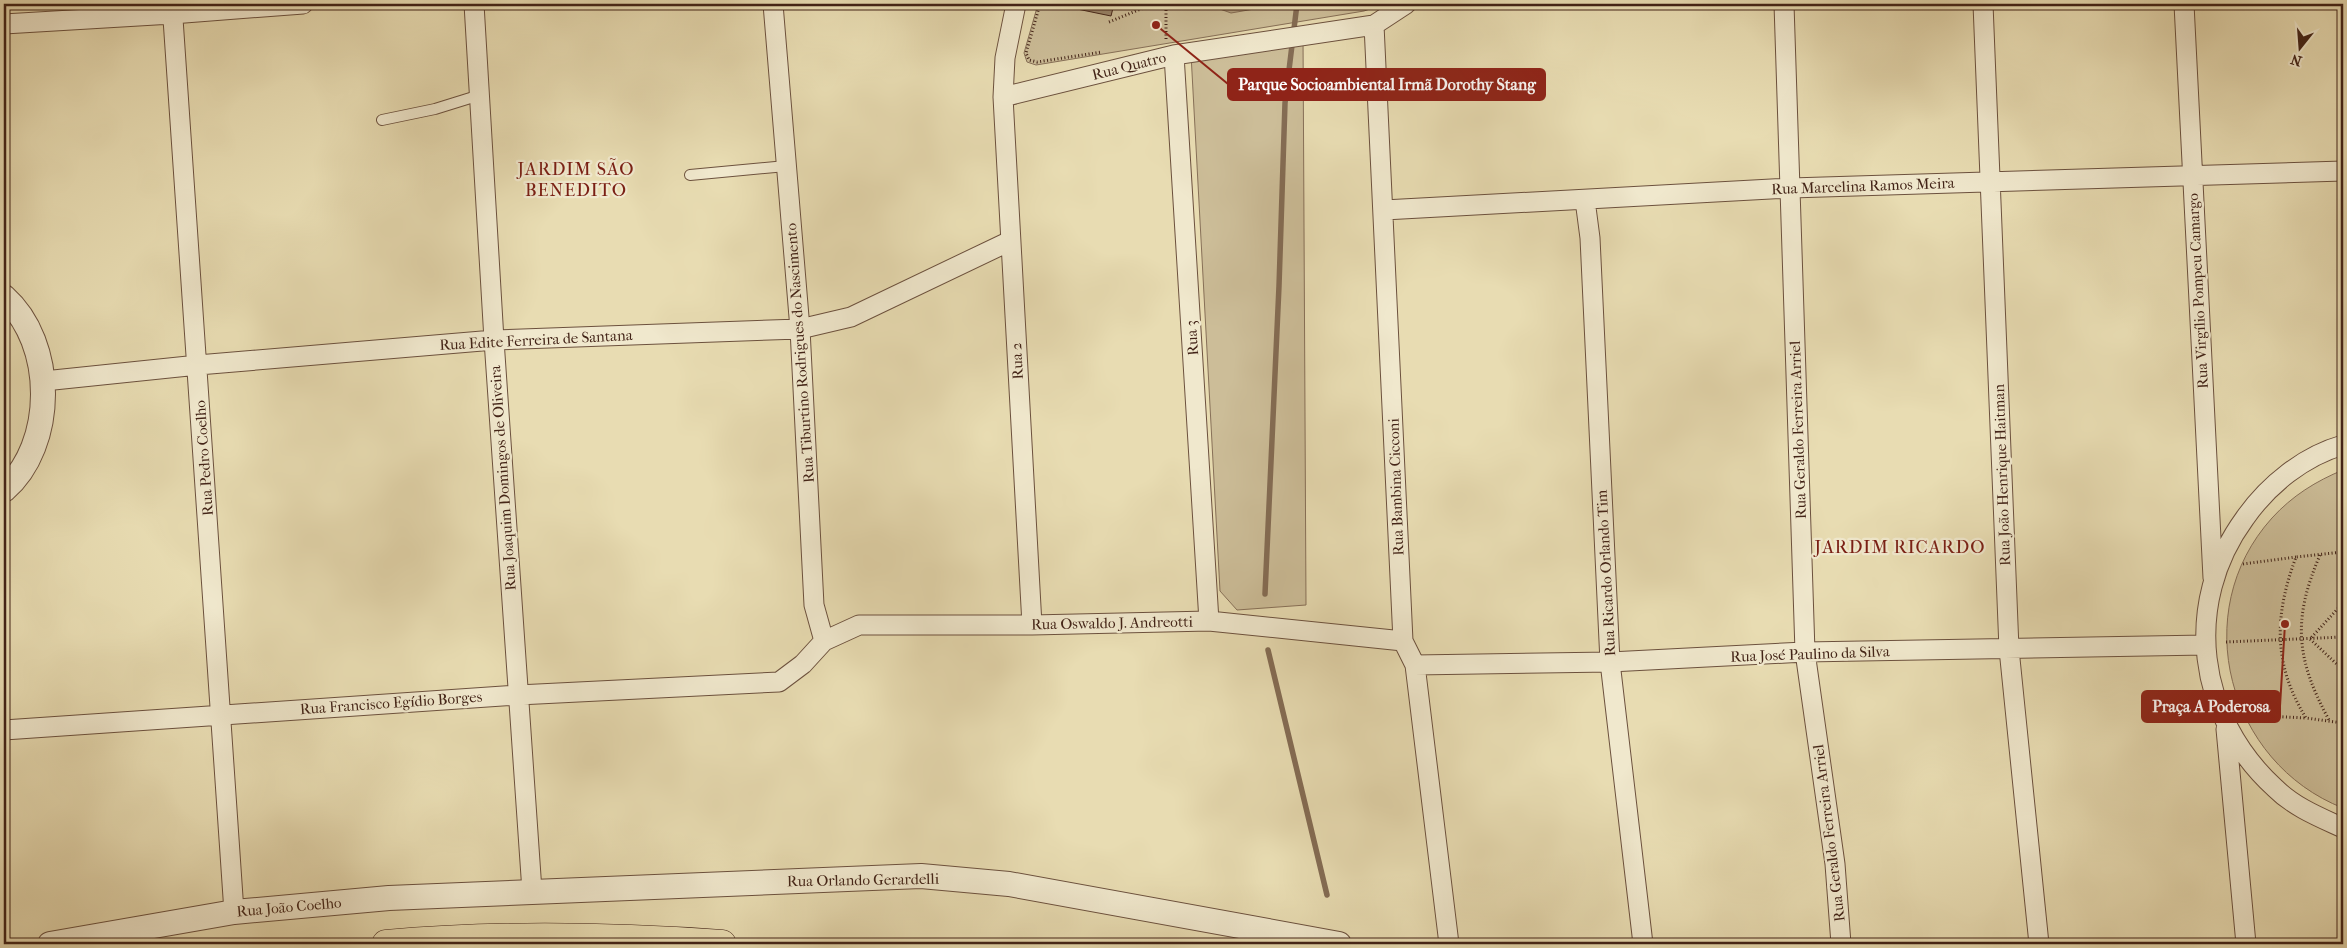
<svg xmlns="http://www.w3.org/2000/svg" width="2347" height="948" font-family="'IM FELL French Canon',serif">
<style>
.green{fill:#ccbd98;stroke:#877058}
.water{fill:#b09d7d;stroke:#846c54}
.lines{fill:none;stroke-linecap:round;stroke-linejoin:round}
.stream{stroke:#846c54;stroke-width:5.5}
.building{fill:#988368;stroke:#422317}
.service-casing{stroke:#6c513e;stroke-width:12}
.minor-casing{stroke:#6c513e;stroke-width:21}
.tertiary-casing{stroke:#6c513e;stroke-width:26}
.trunk-casing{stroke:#422317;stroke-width:29}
.path{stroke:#422317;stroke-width:3;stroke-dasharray:1 2.5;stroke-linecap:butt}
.service{stroke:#f0e8cd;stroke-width:10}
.minor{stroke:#f0e8cd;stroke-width:19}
.tertiary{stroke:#f0e8cd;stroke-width:24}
.trunk{stroke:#e8dcb2;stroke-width:28}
.labels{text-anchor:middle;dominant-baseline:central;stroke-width:4.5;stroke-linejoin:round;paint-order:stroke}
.street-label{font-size:15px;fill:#422317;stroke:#f0e8cd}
.quarter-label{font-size:18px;letter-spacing:1px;fill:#7a1f14;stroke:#f0e8cd}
.leader{fill:none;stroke:#8f2418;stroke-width:2}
.callout-dot{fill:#8f2418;stroke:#f0e8cd;stroke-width:2}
.callout{fill:#8f2418;stroke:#8f2418;stroke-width:2}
.callout-label{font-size:16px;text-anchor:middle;font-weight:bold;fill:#fff}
</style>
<rect width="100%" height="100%" fill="#e8dcb2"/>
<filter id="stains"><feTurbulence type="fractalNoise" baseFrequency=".004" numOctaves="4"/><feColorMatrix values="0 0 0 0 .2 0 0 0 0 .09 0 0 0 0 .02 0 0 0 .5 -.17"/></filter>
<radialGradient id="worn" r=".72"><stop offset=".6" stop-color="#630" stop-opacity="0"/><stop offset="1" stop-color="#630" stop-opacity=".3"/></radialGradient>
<path class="green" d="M1038,4h346l-20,7 -328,54 -9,-3 -3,-9z
M1303,35l3,570 -69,5 -17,-19 -29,-537z
M2343,470v338c-115,-45 -156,-196 -71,-290 20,-22 44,-37 71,-48z"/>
<path class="water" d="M1206,4h77l-52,9z"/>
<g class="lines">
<path class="stream" d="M1265,594l14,-308 6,-183 12,-99
M1268,650l59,245"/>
</g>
<path class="building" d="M1053,4h61l-3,12z"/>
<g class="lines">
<g class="service-casing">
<path id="service" d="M382,120l53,-11 45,-14
M690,175l96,-9"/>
</g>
<g class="minor-casing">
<path id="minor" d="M172,4l62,908
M474,4l20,336 38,551
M1016,4l-11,54 -2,39 29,528
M1784,4l21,648 30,212 6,80
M1983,4l26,645 30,295
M2184,4l29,574
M4,24l168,-10 131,-10
M1374,25l29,616 12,24 34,279
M1174,55l35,566
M1003,97l171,-42 200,-30 32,-21
M1585,200l5,38 20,424 33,282
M1384,210l407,-22 552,-17
M44,381l154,-16 296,-25 306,-11 51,-12 159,-76
M2343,445c-39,11 -75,40 -98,73 -63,86 -48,199 30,270 19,19 44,29 68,40
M824,641l35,-16h173l177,-4 194,20
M1415,665l195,-3 195,-10 400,-7
M2226,729l20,215
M4,730l514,-35 261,-13 24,-18 21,-23 -10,-36 -14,-276 -27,-325"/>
</g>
<g class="tertiary-casing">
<path id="tertiary" d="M4,297c52,46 52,148 0,193
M50,944l184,-32 155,-14 532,-22 88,8 330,60"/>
</g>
<g class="trunk-casing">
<path id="trunk" d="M386,944c112,-10 224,-8 336,0"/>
</g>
<path class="path" d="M1040,4l-14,49 3,7 8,2 65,-10
M1109,22l44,-18
M1166,39v-35
M2343,494l-3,13 3,9
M2343,552l-47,5c-22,59 -23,107 10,161l37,5
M2320,555c-28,65 -24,104 9,165
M2243,564l53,-7
M2343,577l-2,10 2,7
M2343,603l-33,36 33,31
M2226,642l117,-5
M2343,686v2
M2244,715l62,3"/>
<use href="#service" class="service"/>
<use href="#minor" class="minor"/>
<use href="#tertiary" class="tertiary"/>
<use href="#trunk" class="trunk"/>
</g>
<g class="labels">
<g class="street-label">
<text transform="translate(1129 66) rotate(-14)">Rua Quatro</text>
<text transform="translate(1863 186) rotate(-2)">Rua Marcelina Ramos Meira</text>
<text transform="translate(2198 291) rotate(-93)">Rua Virgílio Pompeu Camargo</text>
<text transform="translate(1192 338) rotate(-94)">Rua 3</text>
<text transform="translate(536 340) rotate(-3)">Rua Edite Ferreira de Santana</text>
<text transform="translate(800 353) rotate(-94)">Rua Tiburtino Rodrigues do Nascimento</text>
<text transform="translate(1017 361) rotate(-93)">Rua 2</text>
<text transform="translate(1798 430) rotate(-92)">Rua Geraldo Ferreira Arriel</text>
<text transform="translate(204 458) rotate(-94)">Rua Pedro Coelho</text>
<text transform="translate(2002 475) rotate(-92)">Rua João Henrique Haitman</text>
<text transform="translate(503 478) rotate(-94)">Rua Joaquim Domingos de Oliveira</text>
<text transform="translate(1396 487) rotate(-92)">Rua Bambina Cicconi</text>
<text transform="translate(1606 573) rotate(-93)">Rua Ricardo Orlando Tim</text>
<text transform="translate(1112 623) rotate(-1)">Rua Oswaldo J. Andreotti</text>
<text transform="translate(1810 654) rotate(-2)">Rua José Paulino da Silva</text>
<text transform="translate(391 703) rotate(-4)">Rua Francisco Egídio Borges</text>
<text transform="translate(1829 833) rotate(-97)">Rua Geraldo Ferreira Arriel</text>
<text transform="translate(863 880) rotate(-1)">Rua Orlando Gerardelli</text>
<text transform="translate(289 907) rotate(-5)">Rua João Coelho</text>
</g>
<g class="quarter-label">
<text x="576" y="169">JARDIM SÃO<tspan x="576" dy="21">BENEDITO</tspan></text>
<text x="1900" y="547">JARDIM RICARDO</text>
</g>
</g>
<path class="leader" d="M1156 25L1228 84M2285 624L2280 706"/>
<g class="callout-dot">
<circle cx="1156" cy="25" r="5"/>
<circle cx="2285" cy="624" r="5"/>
</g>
<g class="callout">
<rect x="1228" y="69" width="317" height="31" rx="5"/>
<rect x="2142" y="691" width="138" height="31" rx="5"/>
</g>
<g class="callout-label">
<text x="1387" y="90">Parque Socioambiental Irmã Dorothy Stang</text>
<text x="2211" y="712">Praça A Poderosa</text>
</g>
<rect width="2347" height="948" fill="none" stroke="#e8dcb2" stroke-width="20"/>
<rect x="5" y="5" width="2337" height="938" fill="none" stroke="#422317" stroke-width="2.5"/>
<rect x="10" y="10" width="2327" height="928" fill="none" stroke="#422317"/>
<g transform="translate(2300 48) rotate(197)" stroke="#f0e8cd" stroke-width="4" paint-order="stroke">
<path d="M0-4L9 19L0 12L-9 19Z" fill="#422317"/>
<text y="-8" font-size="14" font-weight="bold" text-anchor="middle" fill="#422317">N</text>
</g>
<rect width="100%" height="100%" filter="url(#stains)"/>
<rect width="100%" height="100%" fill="url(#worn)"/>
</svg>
